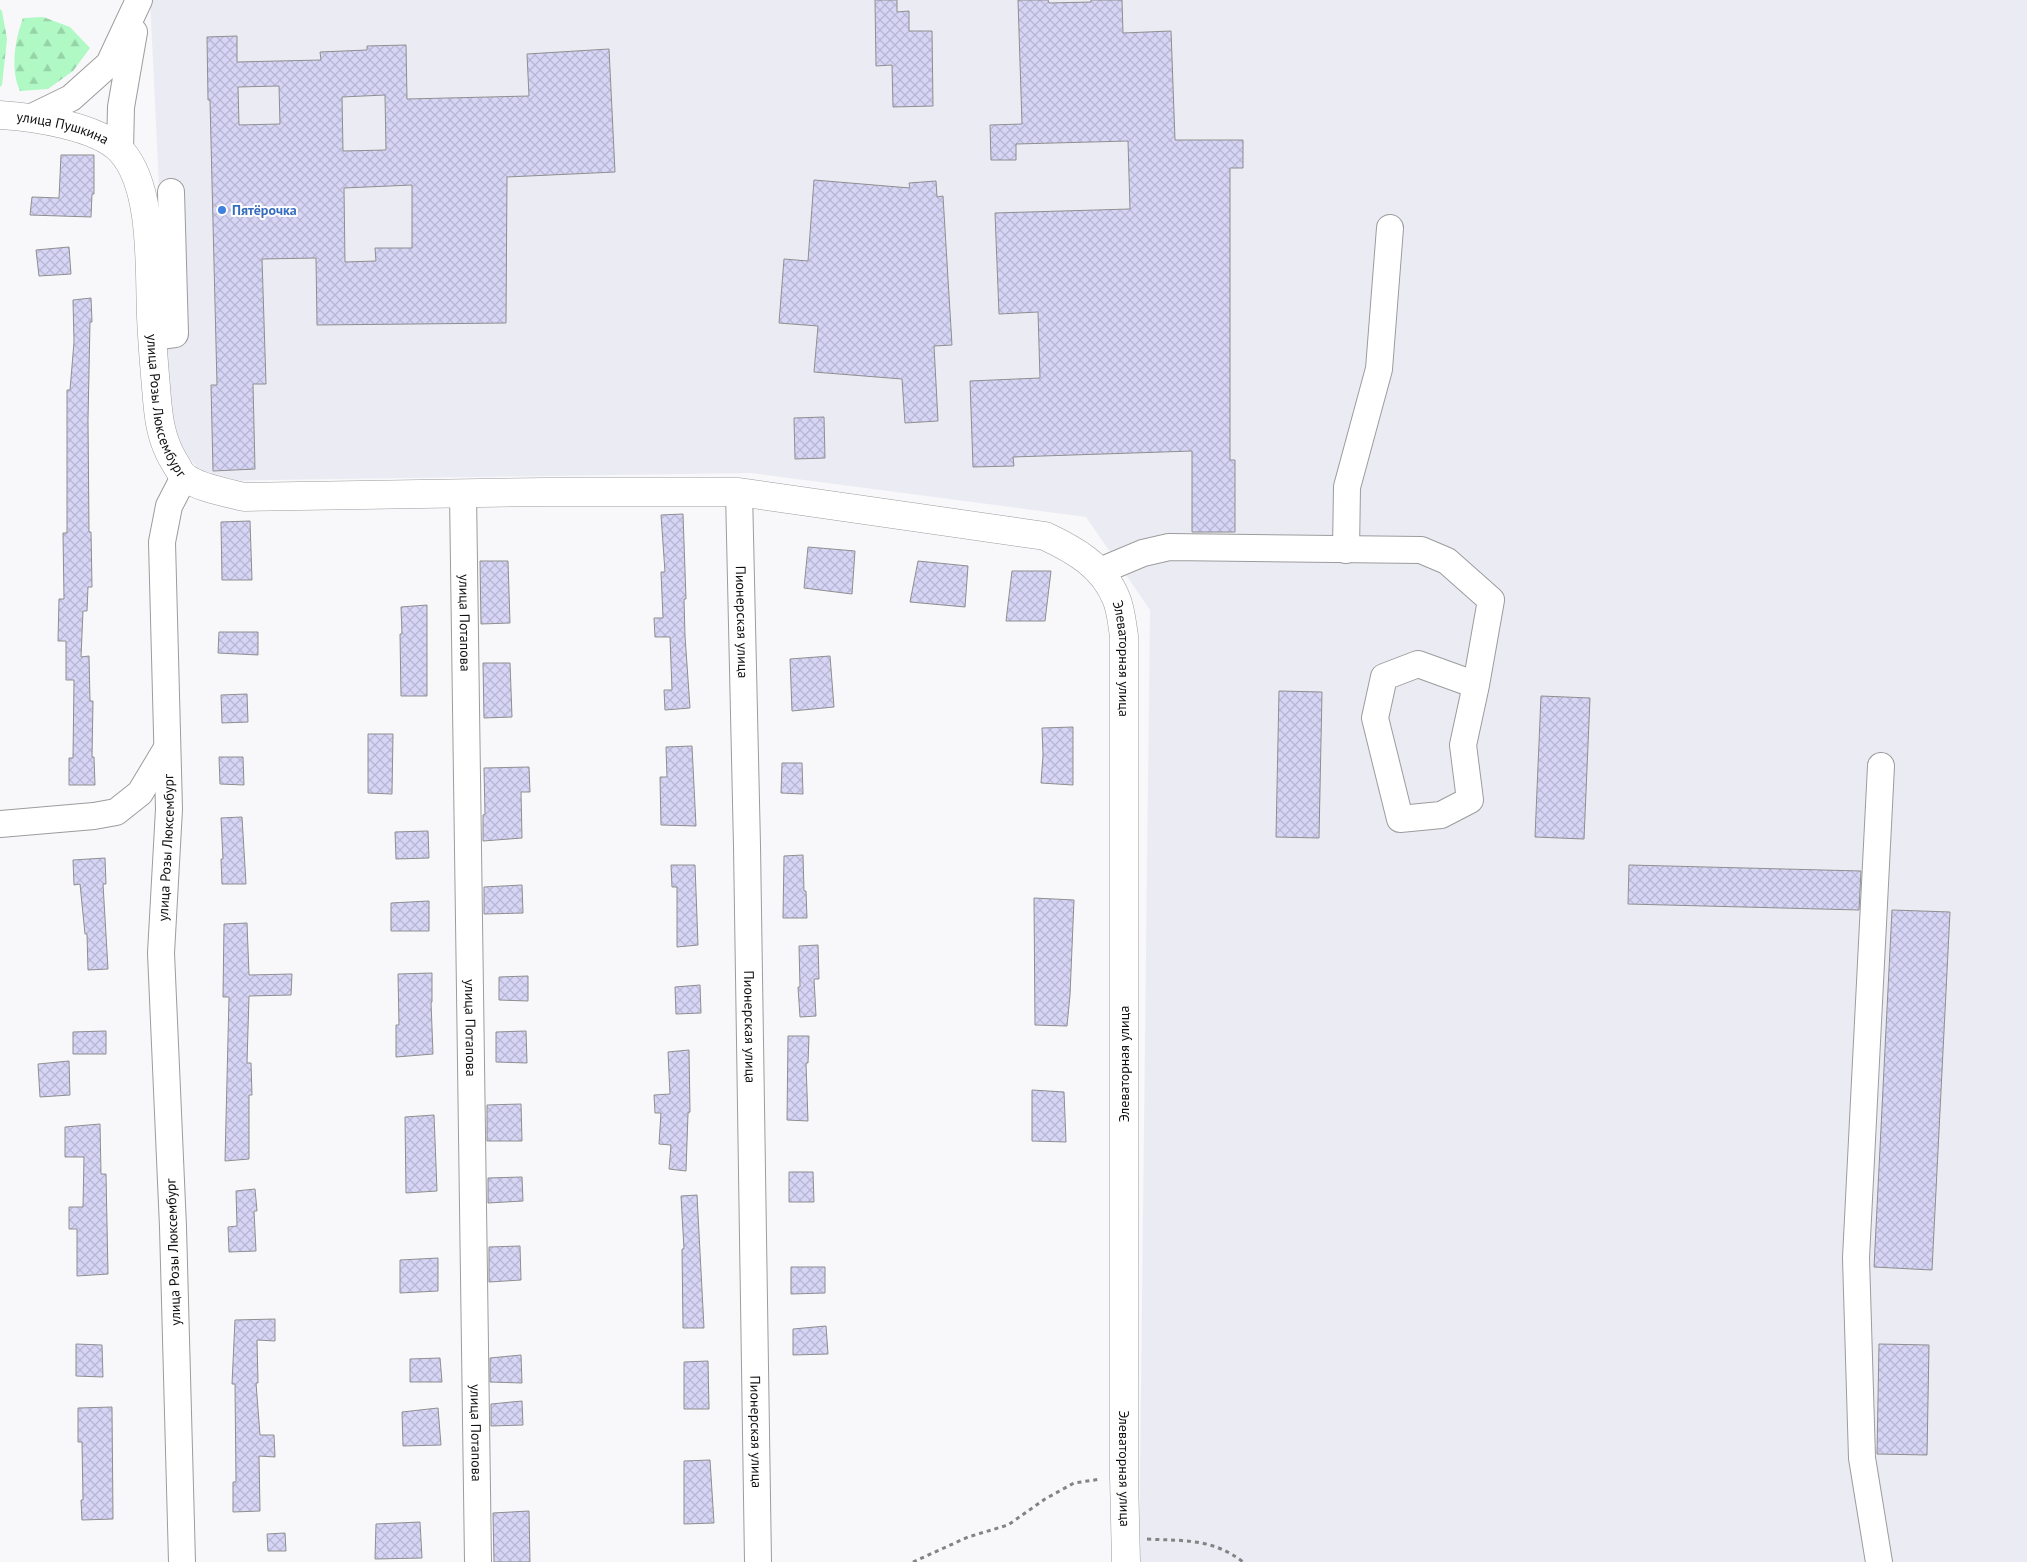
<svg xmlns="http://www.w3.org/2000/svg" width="2027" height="1562" font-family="'PT Sans',sans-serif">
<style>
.built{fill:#ebebf3}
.forest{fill:url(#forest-firs)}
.building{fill:url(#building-cross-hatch);stroke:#8f8f90;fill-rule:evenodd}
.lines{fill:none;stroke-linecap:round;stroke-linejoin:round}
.minor-casing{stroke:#9c9c9e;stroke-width:28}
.major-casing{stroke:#9c9c9e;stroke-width:29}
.path{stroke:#838384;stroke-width:3;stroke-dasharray:4 4;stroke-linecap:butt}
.minor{stroke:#fff;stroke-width:26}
.major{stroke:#fff;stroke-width:28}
.shop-dot{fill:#3f7fe0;stroke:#fff;stroke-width:2}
.labels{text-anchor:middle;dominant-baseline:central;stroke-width:4;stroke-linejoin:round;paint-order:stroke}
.street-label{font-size:14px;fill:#101010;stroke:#fff}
.shop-label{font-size:14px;font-weight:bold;fill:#366cbe;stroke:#fff;text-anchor:start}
</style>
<defs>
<pattern id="forest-firs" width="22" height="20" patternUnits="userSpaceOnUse" patternTransform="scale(1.25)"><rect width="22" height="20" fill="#b0f9c5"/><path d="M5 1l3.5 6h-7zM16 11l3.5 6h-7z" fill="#96d4a8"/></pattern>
<pattern id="building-cross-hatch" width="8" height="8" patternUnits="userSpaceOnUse" patternTransform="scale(1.25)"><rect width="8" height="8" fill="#d6d5f6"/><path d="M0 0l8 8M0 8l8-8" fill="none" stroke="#b7b6d2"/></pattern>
</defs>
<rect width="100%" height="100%" fill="#f8f8fa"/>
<path class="built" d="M150,0h1877v1562h-888l11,-952 -64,-93 -335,-44 -543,8 -37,-46z"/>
<path class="forest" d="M0,9l2,2 5,28 -5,46 -2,2z
M43,17l27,10 20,21 -17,23 -25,18 -28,2c-10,-22 -5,-51 3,-73z"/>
<path class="building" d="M875,0h22v12l12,-1v20h23l1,75 -40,1 -1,-42 -16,1z
M1018,0h30l1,3 42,-1v-2h31l1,33 48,-2 4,109h68v28h-13v292h5v72h-43v-81l-179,6 1,9 -41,1 -3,-86 70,-3 -2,-66 -39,2 -4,-101 135,-4 -2,-68 -112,3v16h-25l-1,-35 32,-1z
M237,36v26l84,-2 -1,-8 47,-2v-4l39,-1 1,54 122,-3 -2,-42 82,-5 6,123 -108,5 -1,146 -189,2 -1,-67 -54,1 4,125h-13l2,85 -42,2 -2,-86h6l-7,-285h-2l-1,-63zM279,86l1,38 -41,1 -1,-38zM385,95l1,55 -43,1 -1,-54zM412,185v63h-37l1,13 -31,1 -1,-74z
M61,155h33v39h-2l-1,23 -61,-2 2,-18 27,1z
M814,180l96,8 -1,-5 27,-2 1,16 6,-1 9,149 -18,1 4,75 -33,2 -3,-44 -88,-7 4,-46 -39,-3 5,-64 24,2z
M69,247l2,27 -32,2 -3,-26z
M91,298l1,24h-2l-2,98 1,112h2l1,55h-4l-1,24h-4l-2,46 8,-1 1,45h3l-1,56h2l1,28h-26v-27h4l1,-78h-8v-39h-8l1,-42h5l-1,-66h4v-143h3l4,-48 -1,-42z
M824,417l1,41 -30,1 -1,-41z
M683,514l3,85h-2l1,37 5,72 -25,2 -1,-20h8l-2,-53h-15l-1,-19h9l-2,-46h4l-4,-57z
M250,521l2,59h-30l-1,-58z
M808,547l47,4 -3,43 -48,-6z
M480,561h28l2,62 -29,1z
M918,561l50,5 -3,41 -55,-5z
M1012,571h39l-6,50h-39z
M427,605v91h-26l-1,-62h2l-1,-27z
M219,632h39v23l-40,-2z
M830,656l4,51 -42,4 -2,-52z
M483,663h27l2,54 -28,1z
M1279,691l43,1 -3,146 -43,-1z
M247,694l1,28 -26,1 -1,-28z
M1541,696l49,2 -6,141 -49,-2z
M1073,727v58l-32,-2 2,-28 -1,-27z
M368,734h25l-1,60 -24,-1z
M692,746l4,80 -35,-1 -1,-48h7l-1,-30z
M219,757h24l1,28 -24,-1z
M782,763h20l1,31 -22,-1z
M529,767l1,25h-9l1,46 -39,3v-26l2,-1 -1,-46z
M242,817l4,67h-24l-1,-25h2l-2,-41z
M428,831l1,27 -33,1 -1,-27z
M803,855l1,36h2l1,27h-24l1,-62z
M105,858l1,26h-3l5,85 -20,1 -1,-36h-2l-5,-50 -6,1 -1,-25z
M671,865h24l3,80 -21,2v-60h-5z
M1629,865l232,6 -2,39 -231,-6z
M522,885l1,28 -39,1v-27z
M1034,898l40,2 -4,95 -3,31 -32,-1z
M429,901v30h-38v-28z
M1892,910l58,2 -18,358 -58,-3z
M247,923l2,52 43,-1 -1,21 -42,1 -2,67h4l1,32h-3v64l-24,2 4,-164h-6l1,-73z
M818,945l1,34h-5l2,37 -16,1 -2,-30h2l-1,-41z
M432,973v29h-1l2,52 -37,3v-32h3l-1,-51z
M528,976v25l-29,-1v-23z
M700,985l1,28 -25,1 -1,-27z
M106,1031v23h-33v-22z
M526,1031l1,32 -31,-1v-30z
M788,1036h21l-1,27h-2l2,58 -21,-1z
M689,1050l1,62 -2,1 -2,58 -17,-2 2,-24 -12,-1 2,-31h-6l-1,-18 16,-1 -2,-42z
M69,1061l1,34 -30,2 -2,-33z
M1032,1090l32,2 2,50 -34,-1z
M521,1104l1,37h-35v-36z
M434,1115l3,76 -31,2 -1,-76z
M100,1124l1,50h5l2,100 -31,2v-47h-8v-22h14l1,-50h-19v-30z
M789,1172h24l1,30h-25z
M522,1177l1,24 -35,2v-25z
M255,1189l2,22h-3l2,40 -27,1 -1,-25 9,-1 -1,-35z
M697,1195l7,133h-21l-1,-79h2l-3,-53z
M520,1246l1,34 -32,2v-35z
M438,1258v33l-38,2v-33z
M791,1267h34v26l-34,1z
M275,1319v22l-18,-1 1,43h-2l4,52h14l1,22 -16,-1 1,55 -27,1v-30h3l-1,-98h-3l3,-64z
M826,1326l2,28 -35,1v-26z
M76,1344l26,1 1,32 -27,-1z
M1879,1344l50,1 -2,110 -50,-1z
M521,1355l1,28 -32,-1v-24z
M440,1358l2,24h-32v-23z
M708,1361l1,48h-25v-47z
M522,1401l1,24 -32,1v-22z
M112,1407l1,112 -31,1 -1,-20h2l-1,-58h-4v-34z
M438,1408l3,37 -38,1 -1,-34z
M710,1460l4,63 -30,1v-63z
M529,1511l1,51h-36l-1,-49z
M420,1522l2,36 -47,1 1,-35z
M285,1533l1,18h-18l-1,-17z"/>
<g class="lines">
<g class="minor-casing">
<g id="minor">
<path d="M32,117l39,-19 38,-34 30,-64"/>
<path d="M120,150l1,-43 13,-75"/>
<path d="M152,337l23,-3 -4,-142"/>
<path id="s1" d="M739,492l8,354 11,716"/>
<path id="s2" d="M463,493l15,1069"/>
<path d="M1346,550l1,-63 32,-118 11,-141"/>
<path d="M1100,571l43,-18 26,-6 252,3 26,11 44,39 -15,85 -13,60 7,55 -29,15 -41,4 -25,-101 9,-41 34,-13 58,21"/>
<path d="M0,824l94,-8 22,-4 24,-19 27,-45"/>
<path id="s3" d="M182,1562l-9,-335 -12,-274 8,-144 -7,-267 7,-36 15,-29"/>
<path d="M1879,1562l-17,-104 -6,-200 25,-492"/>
</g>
</g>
<g class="major-casing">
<g id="major">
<path id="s4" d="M0,115c33,2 98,11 121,36 33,36 28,118 30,165 1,24 3,48 5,71 2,28 4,52 19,76 3,4 5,10 9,13 11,11 44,17 60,21l301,-5h194l306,44c30,14 58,30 71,62 5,11 6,26 8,38v840l2,86"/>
</g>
</g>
<path class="path" d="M1147,1539c37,2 65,-1 96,23
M913,1562l55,-25 40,-12 37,-26 29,-16 27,-4"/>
<use href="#minor" class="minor"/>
<use href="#major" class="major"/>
</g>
<circle class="shop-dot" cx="222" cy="210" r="5"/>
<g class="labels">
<g class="street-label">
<text stroke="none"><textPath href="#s4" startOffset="64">улица Пушкина</textPath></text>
<text stroke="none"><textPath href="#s4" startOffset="391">улица Розы Люксембург</textPath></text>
<text stroke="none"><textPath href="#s1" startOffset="130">Пионерская улица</textPath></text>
<text stroke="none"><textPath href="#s2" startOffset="130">улица Потапова</textPath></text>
<text stroke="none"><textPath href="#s4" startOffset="1492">Элеваторная улица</textPath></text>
<text stroke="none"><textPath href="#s3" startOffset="715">улица Розы Люксембург</textPath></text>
<text stroke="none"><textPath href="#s1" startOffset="535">Пионерская улица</textPath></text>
<text stroke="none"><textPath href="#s2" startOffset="535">улица Потапова</textPath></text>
<text transform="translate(1124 1064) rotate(-90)">Элеваторная улица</text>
<text transform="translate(173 1252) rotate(-92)">улица Розы Люксембург</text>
<text stroke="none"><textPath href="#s1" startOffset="940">Пионерская улица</textPath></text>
<text stroke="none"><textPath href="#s2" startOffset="940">улица Потапова</textPath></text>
<text stroke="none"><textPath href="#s4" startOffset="2302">Элеваторная улица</textPath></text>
</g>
<g class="shop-label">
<text x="232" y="210">Пятёрочка</text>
</g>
</g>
</svg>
